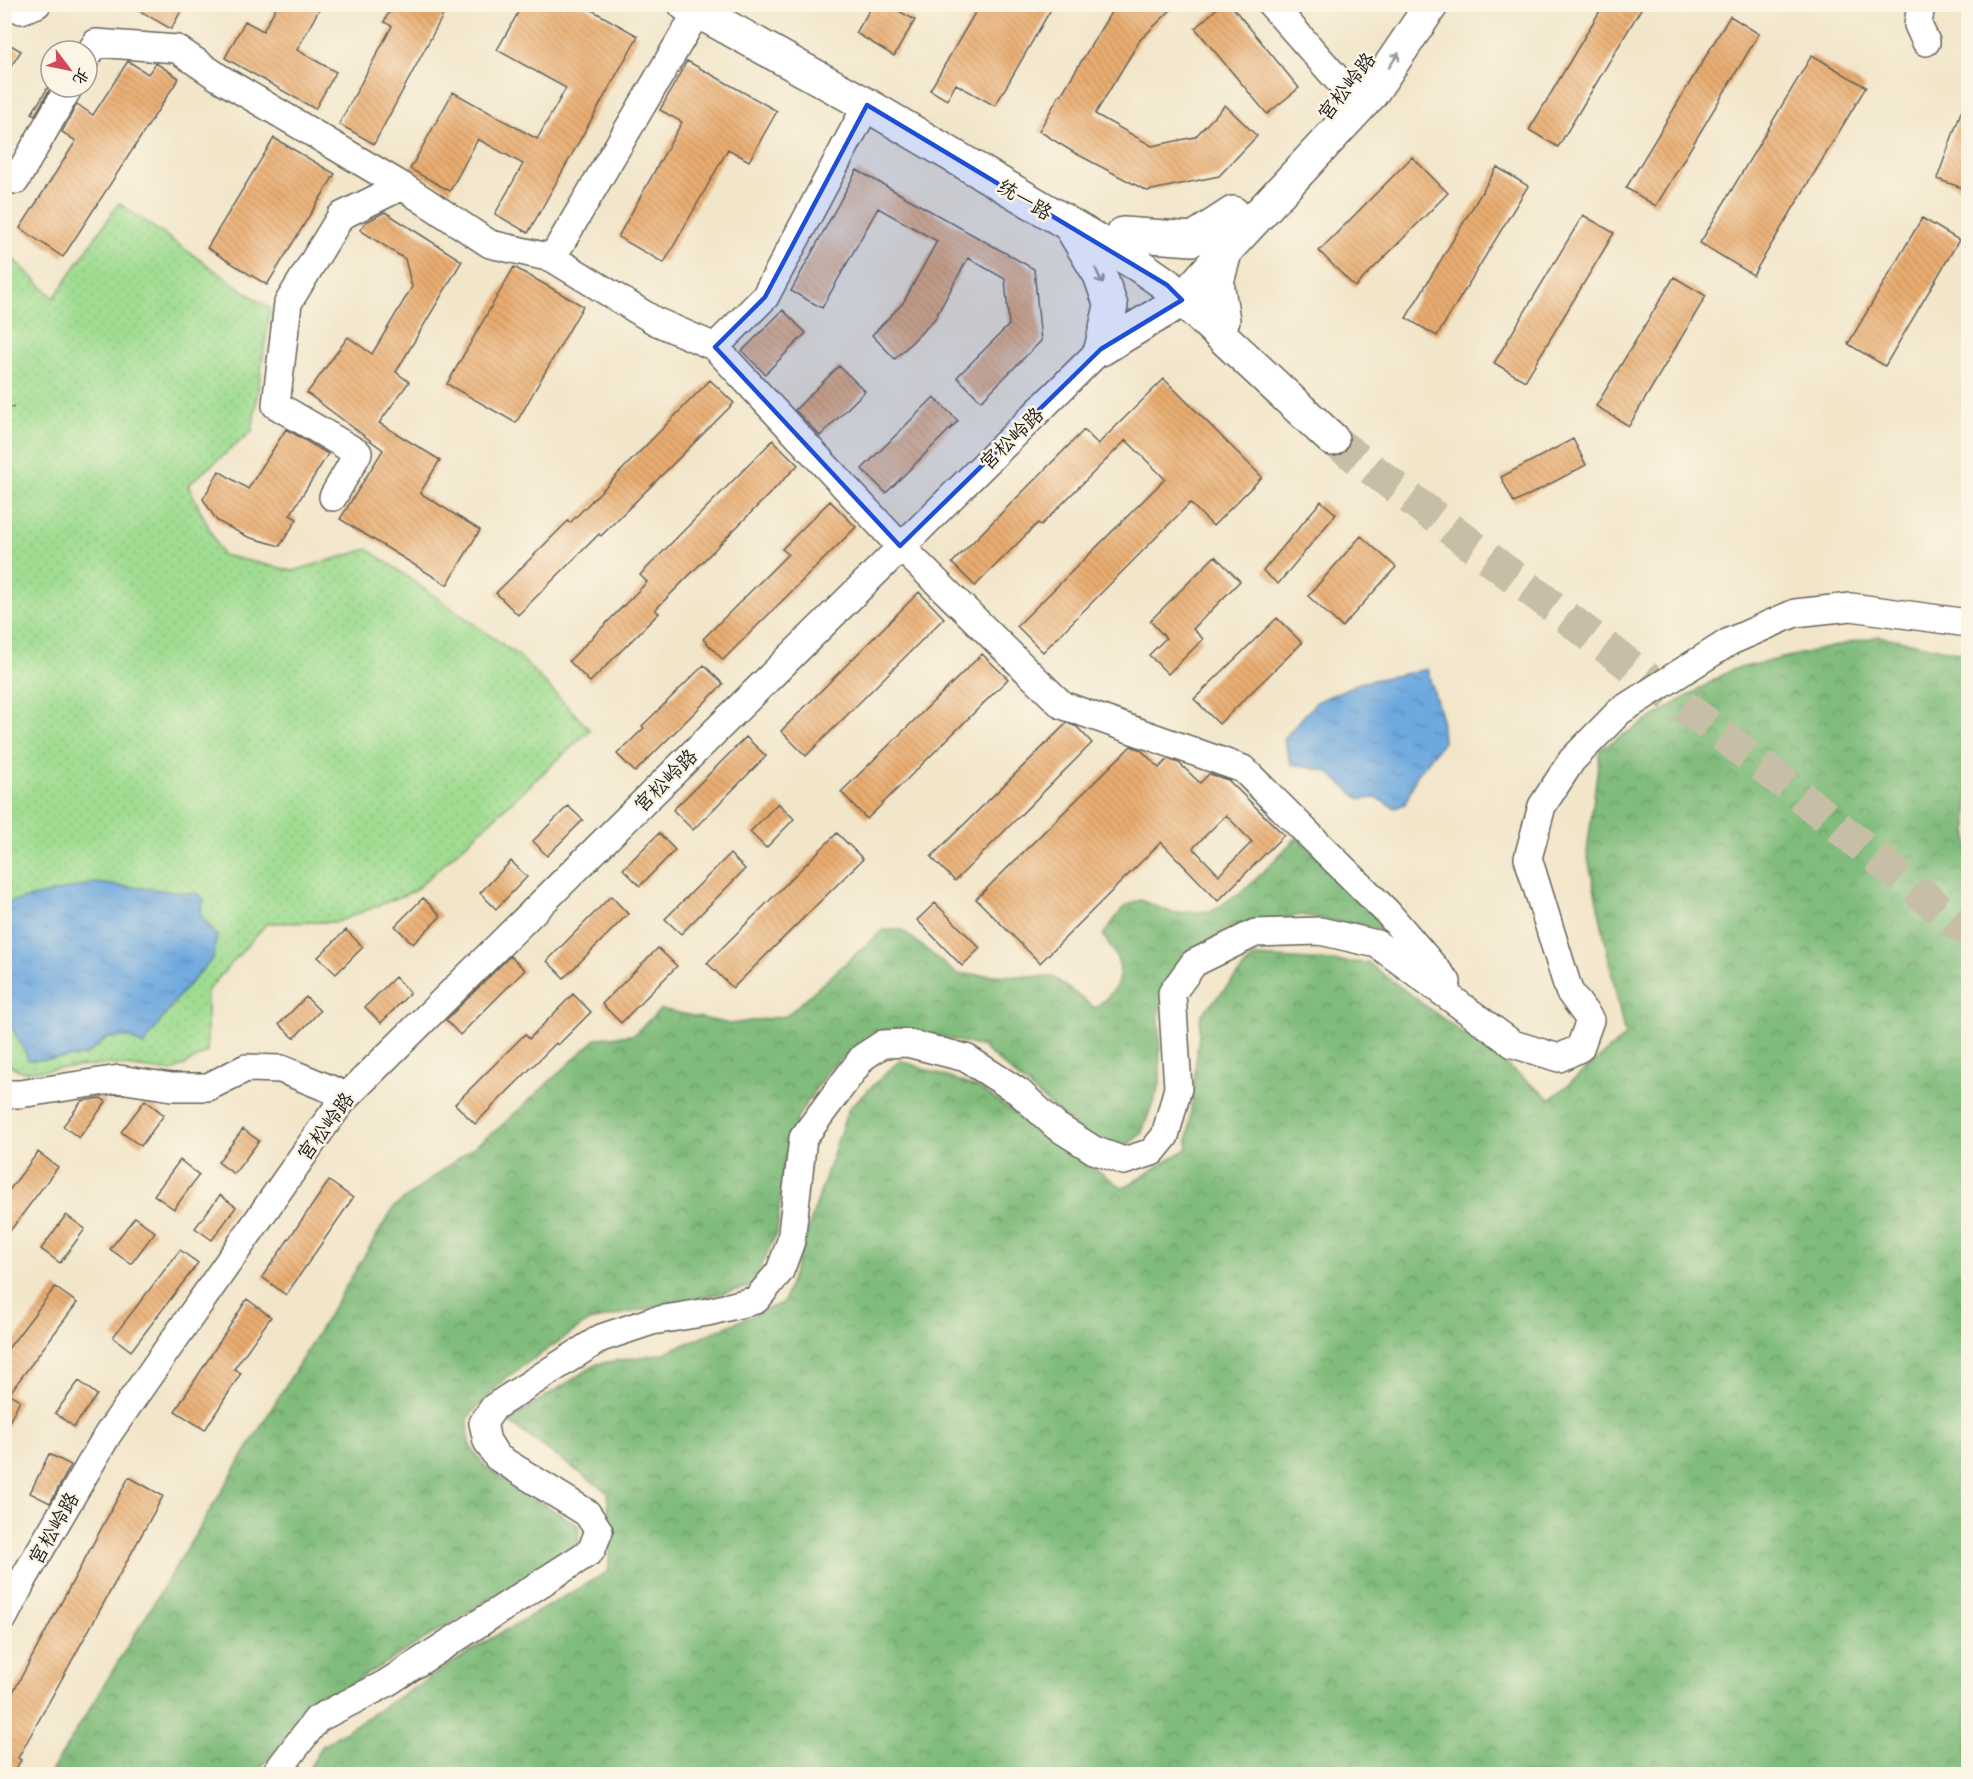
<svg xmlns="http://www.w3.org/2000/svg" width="1973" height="1779" font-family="'Patrick Hand','LXGW WenKai TC',sans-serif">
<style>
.green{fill:url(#green-dots);stroke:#5e7c57;stroke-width:1.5}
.forest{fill:url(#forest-crowns);stroke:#4e6c4c;stroke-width:1.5}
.water{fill:url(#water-ripples);stroke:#44627d;stroke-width:1.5}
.building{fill:url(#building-back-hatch);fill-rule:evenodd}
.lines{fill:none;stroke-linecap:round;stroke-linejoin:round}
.major-tunnel{stroke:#c7bea7;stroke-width:33;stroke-dasharray:33 16;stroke-linecap:butt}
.minor-casing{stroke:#676359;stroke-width:30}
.major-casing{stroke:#676359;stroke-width:36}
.path{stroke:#676359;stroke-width:3;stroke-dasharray:1.5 4.5;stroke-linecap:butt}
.minor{stroke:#fff;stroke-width:27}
.major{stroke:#fff;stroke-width:33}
.oneway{stroke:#999}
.marked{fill:#1d4ed8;fill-opacity:0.2;stroke:#1d4ed8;stroke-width:4.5;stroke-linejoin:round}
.labels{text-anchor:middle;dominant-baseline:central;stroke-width:5;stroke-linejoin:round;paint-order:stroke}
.street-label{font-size:20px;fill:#1c1c1c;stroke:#fcf5e5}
</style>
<defs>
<pattern id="green-dots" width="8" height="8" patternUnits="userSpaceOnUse" patternTransform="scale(1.5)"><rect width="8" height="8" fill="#a0dd92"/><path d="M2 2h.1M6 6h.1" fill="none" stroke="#89bd7d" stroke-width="1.8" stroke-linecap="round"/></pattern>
<pattern id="forest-crowns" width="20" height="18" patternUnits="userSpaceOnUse" patternTransform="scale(1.5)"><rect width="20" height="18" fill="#80bc7c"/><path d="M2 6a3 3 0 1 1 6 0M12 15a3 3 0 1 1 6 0" fill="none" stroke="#689865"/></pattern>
<pattern id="water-ripples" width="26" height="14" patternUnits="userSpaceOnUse" patternTransform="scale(1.5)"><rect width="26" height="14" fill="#6da8de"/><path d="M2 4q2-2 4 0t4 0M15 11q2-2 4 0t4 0" fill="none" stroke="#5988b3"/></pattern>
<pattern id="building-back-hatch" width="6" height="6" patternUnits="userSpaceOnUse" patternTransform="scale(1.5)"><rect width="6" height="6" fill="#e8ac6f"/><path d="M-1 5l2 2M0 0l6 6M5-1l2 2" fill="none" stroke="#c69360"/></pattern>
</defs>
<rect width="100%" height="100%" fill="#fcf5e5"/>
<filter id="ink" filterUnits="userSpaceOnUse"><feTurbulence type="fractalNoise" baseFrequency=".0167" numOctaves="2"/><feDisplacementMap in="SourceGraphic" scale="12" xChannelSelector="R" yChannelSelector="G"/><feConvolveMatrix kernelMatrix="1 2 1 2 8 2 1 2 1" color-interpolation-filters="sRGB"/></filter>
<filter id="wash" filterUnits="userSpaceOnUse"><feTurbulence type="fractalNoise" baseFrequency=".008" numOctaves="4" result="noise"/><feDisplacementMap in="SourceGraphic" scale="24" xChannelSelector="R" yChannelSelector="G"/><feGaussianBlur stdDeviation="1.35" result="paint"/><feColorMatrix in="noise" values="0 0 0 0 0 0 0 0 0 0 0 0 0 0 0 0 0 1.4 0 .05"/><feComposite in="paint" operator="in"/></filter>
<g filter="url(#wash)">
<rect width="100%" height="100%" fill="#f2e6ca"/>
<path class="green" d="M119,203l151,106 -18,122 -64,54 34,70 71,16 75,-22 151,107 71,74 -176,161 -77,31 -70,1 -60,68v61l-35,20 -62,-8 -87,8 -18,-9 -1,-813 50,48z"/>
<path class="forest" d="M1879,636l89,18v1120h-1662l16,-28 168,-107 119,-68 -1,-78 -101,-72 90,-57 67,-11 120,-51 64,-193 52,-49 80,29 143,99 64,-39 14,-134 53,-58 114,6 183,136 74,-63 -38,-183 13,-104 131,-79z
M1297,837l122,119 -43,-27 -75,-14 -71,12 -53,37 -18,47 1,73 -19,50 -14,11 -35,-4 -110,-94 -80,-20 -30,5 -44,38 -30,46 -14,46 -7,70 -26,55 -162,34 -82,56 -39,40 1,27 17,24 93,58v19l-269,164 -55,65h-205l344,-567 106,-80 97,-89 36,-3 28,-26 69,15 56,-8 97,-86h19l55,44 96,3 42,31c14,-11 28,-24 24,-44 -2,-9 -11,-21 -16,-29l21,-28 16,-7 33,13 39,-2 37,-25z"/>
<path class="water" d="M1427,669l14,47 2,26 -26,33 -12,29 -10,4 -19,-10 -16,1 -34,-28 -35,-7 -7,-25 32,-37 43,-19z
M94,883l104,11 6,5 -4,16 17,20 -4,23 -34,38 -36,50 -14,-9 -22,1 -22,18 -46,4h-10l-22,-42 -2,-10v-105z"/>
<g id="blocks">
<path class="building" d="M128,4h57l-14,25z
M278,4h44l-25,46 39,22 -21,37 -90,-51 20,-37 18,10z
M393,4h56l-75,140 -35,-20 53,-98 -8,-4z
M523,4h58l57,32 -110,197 -33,-19 28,-50 -45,-25 -28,52 -40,-22 43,-77 84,47 29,-51 -69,-38z
M873,4h27l-3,6 18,10 -21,36 -38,-23z
M980,4h74l-59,102 -39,-22 -9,16 -17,-10z
M1118,4h59l-37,36 -45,74 57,32 43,-9 30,-32 32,31 -38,40 -72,15 -74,-39 -34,-21 21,-37 1,1 52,-86z
M1222,4h8l69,84 -32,26 -72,-86z
M1604,4h40l-86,143 -29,-17z
M1730,16l29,18 -103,172 -30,-18z
M4,41l17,10 -17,26z
M1812,55l54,32 -113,188 -53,-32z
M128,61l20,13 8,-11 23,15 -116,179 -43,-29 56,-87 -14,-9 15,-28 16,11z
M687,61l90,50 -28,50 -21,-12 -64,114 -46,-26 64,-115 -22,-12z
M49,86l2,1 -16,28 -3,-2z
M1967,95h1v95l-31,-11z
M274,138l61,36 -68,111 -60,-37z
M1412,157l36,36 -93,94 -36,-36z
M1497,167l31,19 -91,150 -31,-18z
M857,170l177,99 7,72 -60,60 -24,-24 52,-52 -4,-46 -37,-21 -34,62 -39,39 -23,-24 31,-32 34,-62 -59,-33 -56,100 -31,-17z
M385,212l77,49 -66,111 13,10 -30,41 61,37 -20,33 60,37 -33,55 -107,-66 43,-69 -76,-57 41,-56 24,17 40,-67 -7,-28 -45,-29 6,-8z
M1583,215l31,18 -89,148 -31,-18z
M1922,218l37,22 -74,126 -37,-22z
M514,267l69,39 -67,117 -69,-39z
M1674,277l32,19 -77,130 -33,-20z
M783,310l23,23 -41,41 -23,-23z
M839,366l26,25 -45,45 -25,-26z
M1164,379l98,98 -49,49 -23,-23 -147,149 -26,-26 148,-147 -39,-39 -85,85 -3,-2 -63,63 -23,-23 132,-133 14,14z
M710,380l24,23 -133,133 -2,-2 -81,81 -22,-22 72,-72 2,2z
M934,397l24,24 -72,72 -24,-24z
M286,429l42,25 -38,61 7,4 -17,27 -32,-9 -31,-16 -14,-22 16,-28 29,18z
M1573,439l13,26 -72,38 -13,-26z
M773,440l25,25 -143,145 4,3 -69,69 -21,-21 78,-79 -7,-7z
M830,501l26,26 -133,133 -20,-21 85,-85 -6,-5z
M1321,501l15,13 -58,70 -15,-13z
M1361,536l35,31 -54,60 -34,-31z
M1215,556l25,25 -47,48 10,10 -35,35 -19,-19 17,-17 -16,-17z
M919,592l25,26 -138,138 -25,-25z
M1277,618l25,25 -83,81 -25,-25z
M982,654l26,25 -141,140 -26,-27z
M704,665l19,19 -88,88 -18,-18 27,-26 -2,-2z
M1067,723l10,4 15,16 -137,138 -24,-24z
M746,737l20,19 -73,74 -20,-20z
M1131,746l10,4 18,18 9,-9 11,4 21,20 9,-9 19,6 56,55 -66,66 -57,-59 -121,121 -64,-64zM1226,815l26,27 -33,33 -26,-27z
M778,803l16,16 -28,29 -16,-16z
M568,806l15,14 -36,36 -14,-15z
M659,833l16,17 -35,36 -17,-17z
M837,833l26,26 -130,129 -26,-25z
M730,854l15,15 -64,65 -16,-15z
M511,861l16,16 -31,32 -16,-16z
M611,896l17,18 -64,64 -17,-17z
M423,898l18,18 -28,28 -18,-18z
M935,903l45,45 -18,18 -45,-46z
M346,930l17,17 -27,27 -18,-17z
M658,948l19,18 -56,57 -19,-19z
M510,956l15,14 -65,65 -14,-15z
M395,977l15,16 -29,30 -16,-16z
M573,994l18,18 -33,33 -2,-2 -81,81 -20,-20 70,-70 4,5z
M306,997l14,14 -26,27 -15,-14z
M101,1098l5,4 -27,36 -16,-12 19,-25z
M145,1100l19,15 -23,31 -20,-14z
M243,1129l16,12 -25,33 -16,-12z
M38,1152l20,15 -54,72v-42z
M180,1160l19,15 -25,34 -20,-14z
M329,1181l24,17 -67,97 -24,-18z
M220,1195l16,12 -24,33 -17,-12z
M66,1215l19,14 -25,34 -19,-14z
M135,1217l20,15 -24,32 -21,-15z
M180,1250l18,13 -67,88 -18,-14z
M55,1287l22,16 -68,91 11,6 -16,32v-78z
M247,1299l24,18 -37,52 7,4 -36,57 -30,-19z
M79,1381l18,14 -23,32 -19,-14z
M49,1454l22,11 -21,38 -20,-10z
M129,1477l34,19 -145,262 3,2 -8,14h-9v-65z"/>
</g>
</g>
<g filter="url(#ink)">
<use href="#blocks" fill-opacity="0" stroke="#676359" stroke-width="1.5"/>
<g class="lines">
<path class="major-tunnel" d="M1332,439l441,335 195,158"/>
<g class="minor-casing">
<path id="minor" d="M13,4l8,6 16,-6
M1271,4l75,85 25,5
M1921,4l-3,21 8,17
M87,57l9,-14 81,6 41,28 184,109
M4,179l12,1 53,-93
M552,258l145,-246
M715,347l50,-50 102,-192
M333,497l25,-44 -82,-48 12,-102 53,-87 61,-30 88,58 62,14 103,63 60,26 185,199 162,159 181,64 144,143 60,70
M4,1094h16l99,-15 53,8h36l38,-19 35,1 54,22 9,8
M4,1617l20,-39 84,-144 215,-307 21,-28 757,-750
M275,1774l42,-55 68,-35 206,-133 8,-20 -12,-18 -90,-56 -10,-16 -4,-18 11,-16 107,-69 51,-17 56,-9 48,-12 24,-29 11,-30 12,-103 60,-81 20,-13 24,-1 59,15 53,34 37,34 38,24 30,11 28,-9 13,-16 13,-48 -6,-95 22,-30 61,-30 65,-2 57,13 136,100 46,14 21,-10 10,-28 -21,-29 -41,-133 14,-52 30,-46 48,-49 109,-69 66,-29 56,-6 117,16"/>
</g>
<g class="major-casing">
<path id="major" d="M685,4l182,101 273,161 27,19 165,154
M1071,227l29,48 11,31 -10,43
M1123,234l70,5 40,-26
M1223,320l-6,-38 9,-33
M1101,349l81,-49 45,-51 144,-155 61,-90"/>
</g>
<path class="path" d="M4,398l12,13"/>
<use href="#minor" class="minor"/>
<use href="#major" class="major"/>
</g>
<defs><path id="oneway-shaft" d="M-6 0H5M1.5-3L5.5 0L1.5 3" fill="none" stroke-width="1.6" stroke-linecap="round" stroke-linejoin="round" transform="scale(1.5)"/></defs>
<g class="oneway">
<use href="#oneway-shaft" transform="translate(1394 60) rotate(-56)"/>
<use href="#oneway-shaft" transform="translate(1099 276) rotate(65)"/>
</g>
</g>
<path class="marked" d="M867,105l300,180 15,15 -81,49 -201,197 -185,-199 50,-50z"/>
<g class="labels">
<g class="street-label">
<text transform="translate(1346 86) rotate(-52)">宫松岭路</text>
<text transform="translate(1025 199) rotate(31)">统一路</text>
<text transform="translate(1011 438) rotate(-44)">宫松岭路</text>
<text transform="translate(665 780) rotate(-45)">宫松岭路</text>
<text transform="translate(325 1126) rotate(-53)">宫松岭路</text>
<text transform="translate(53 1528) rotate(-60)">宫松岭路</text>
</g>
</g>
<rect width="1973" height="1779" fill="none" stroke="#fcf5e5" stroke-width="24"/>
<g transform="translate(69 69) rotate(122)"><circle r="28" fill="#fcf5e5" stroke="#a29e95" stroke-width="1.5"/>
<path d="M0-4.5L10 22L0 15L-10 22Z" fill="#d1495b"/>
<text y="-9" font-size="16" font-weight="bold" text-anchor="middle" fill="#1c1c1c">北</text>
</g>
</svg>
